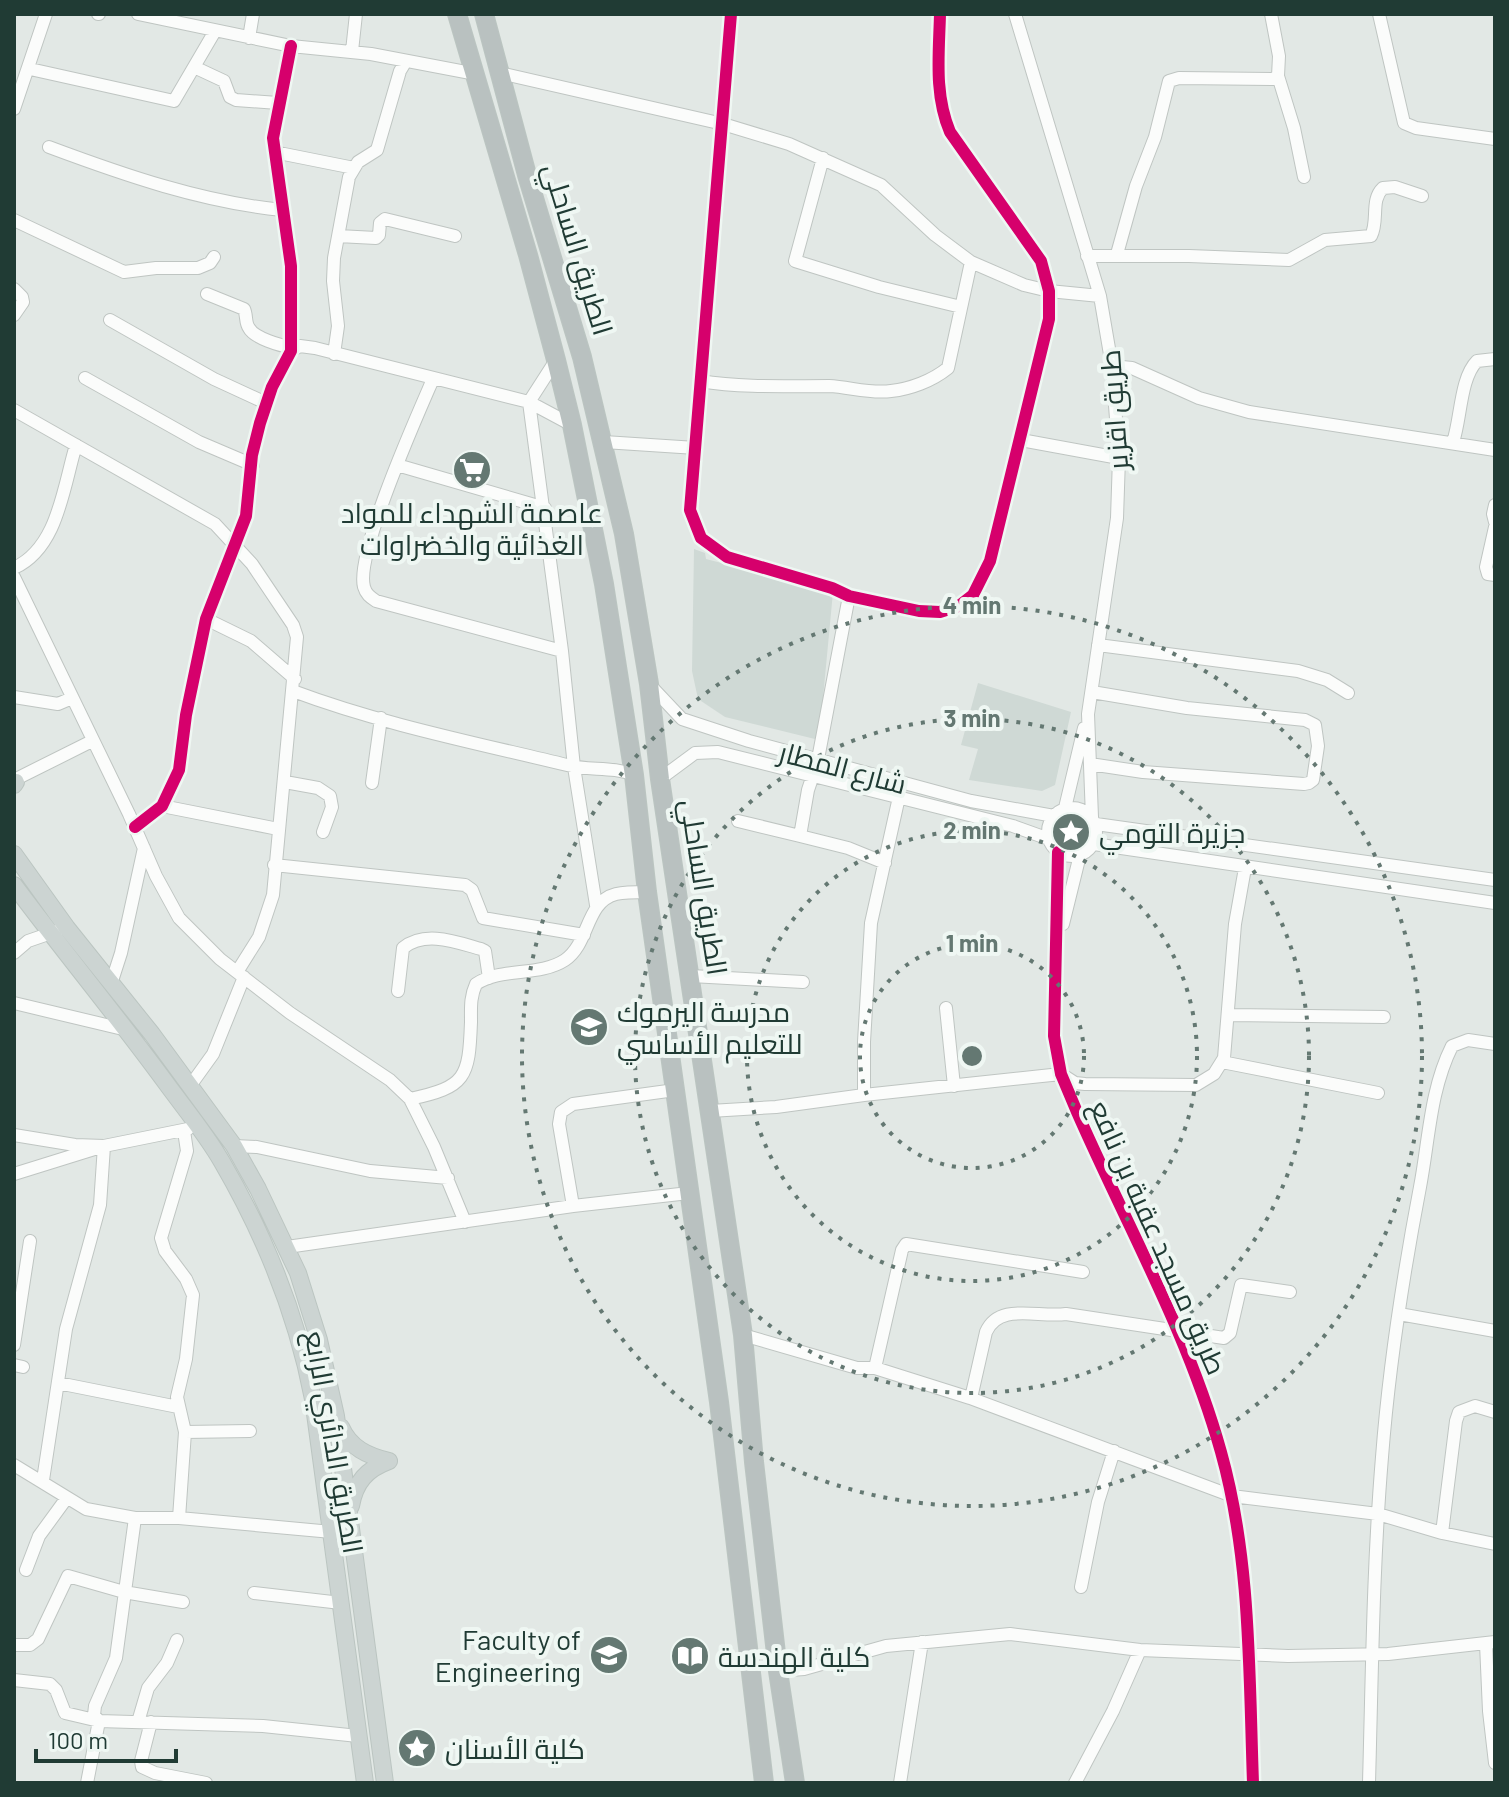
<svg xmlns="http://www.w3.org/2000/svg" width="1509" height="1797" font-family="Barlow,Cairo,sans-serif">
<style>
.built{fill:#cfd9d5}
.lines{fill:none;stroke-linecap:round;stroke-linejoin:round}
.minor-casing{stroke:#bfc5c2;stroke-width:14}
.major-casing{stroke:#bbc5c1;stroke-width:18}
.highway-casing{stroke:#bbc5c1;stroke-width:20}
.minor{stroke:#fbfcfb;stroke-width:12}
.major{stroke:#ccd4d2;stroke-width:16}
.highway{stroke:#b9c1c0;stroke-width:18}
.cycleway-casing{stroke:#eff7f3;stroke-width:17}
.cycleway{stroke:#d6006c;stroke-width:12}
.ring{fill:none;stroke:#647872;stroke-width:4;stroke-dasharray:4 8}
.labels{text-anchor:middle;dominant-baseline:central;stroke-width:8;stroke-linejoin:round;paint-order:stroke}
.street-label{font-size:28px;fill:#203b34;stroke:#eff7f3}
.poi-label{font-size:28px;fill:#203b34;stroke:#eff7f3;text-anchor:start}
.centre{fill:#647872;stroke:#eff7f3;stroke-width:4}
.ring-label{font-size:24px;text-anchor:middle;font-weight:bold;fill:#647872;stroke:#eff7f3;stroke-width:8;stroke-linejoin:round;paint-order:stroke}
</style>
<rect width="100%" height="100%" fill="#e2e8e5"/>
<path class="built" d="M694,549l11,4 1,6 127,33 -14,148 -94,-23 -27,-18 -6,-28z
M978,683l93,29 -16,73 -13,6 -73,-11 9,-31 -17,-4z"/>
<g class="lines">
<g class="minor-casing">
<path id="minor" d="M98,14h1
M138,14l153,32 80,8 105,20
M731,14l-41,496 11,28 26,19 105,31 17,8 70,15 21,1 19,-6 14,-11 17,-34 59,-242v-28l-8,-30 -91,-129c-16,-38 -11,-78 -10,-118
M1015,14l85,282 12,70 7,92 -2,60 -29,196 4,103
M1379,14l25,109 12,5 79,11
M249,38l4,-24
M352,51l4,-37
M194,67l30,14 6,16 6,3 42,3
M30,69l144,32 41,-70
M500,73l223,51 66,20 92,41 54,50 36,27 53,23 25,6 51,5
M1278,76l16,52 10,49
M14,109l32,-95
M49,147c75,28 153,55 233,63
M274,152l80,16
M823,158l-28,103 84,26 82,20
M14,220l110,52 32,-4h42l12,-5 4,-6
M338,236l38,2 3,-3 1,-12 5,-4 70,17
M1117,254l19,-68 19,-49 14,-56 10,-3 94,1 5,-3 1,-20 -8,-42
M1087,256h102l100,4 36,-20 46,-4c8,-15 -1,-36 12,-48l12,-1 27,9
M14,289l8,8 1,5 -9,13
M207,294l37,15c3,6 1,14 5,19 5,10 32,18 42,19
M110,320l104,59 52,24
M291,351l9,-5 15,2 214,54 43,23
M334,354l4,-28 -5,-45 1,-23 15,-81 9,-15 19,-12 23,-79 6,-10
M556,360l-27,42 33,249 12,116 22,138
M1112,366l20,2 67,30 50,14 246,38
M85,378l114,64 54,23
M433,379c-16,37 -78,175 -69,208 2,7 6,10 12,14l186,50
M700,381c43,7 85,5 129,5 21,1 41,8 62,5 19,-2 41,-10 57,-23l23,-106
M14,410l201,114 37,40 41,61 4,12 -24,258 -14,42 -22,35
M1021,440l98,18
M604,442l92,6
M1453,442c8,-23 7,-64 24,-81l18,-2
M397,465l148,43
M1495,505l-2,9 2,8
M1495,527l-9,40 2,7 7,1
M14,568c44,-20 49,-80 62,-123
M14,577l115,237 27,62 23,42 41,41 70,54 100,67 20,19 24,48 31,75
M206,619l45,22 44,38
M1098,645l200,26 29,9 21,13
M649,684l33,35 67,22 222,60 83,15
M293,691c88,33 183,52 274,74 23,6 45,1 67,10
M14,697l44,7 14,-6
M818,759l31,-163
M1090,764l53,8 161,12 5,-1 4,-3 5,-34 -3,-21 -10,-5 -118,-12 -95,-16
M813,775l-5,15 -8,46 48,12 37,15
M660,779l35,-26 23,-1 295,74 36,13
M14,780l78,-39
M285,782l33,6 12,8 2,11 -9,25
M372,783l9,-65
M162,806l116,23
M1048 832a24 24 0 1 1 48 0a24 24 0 1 1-48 0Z
M1065,808l19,-80
M738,821l62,15
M1096,824l399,56
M135,827l27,-21 17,-36 7,-55 20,-96 40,-103 6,-61 8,-32 12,-36 19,-36v-85l-18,-128 18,-92
M1094,844l401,59
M1058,852l-4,184 7,38 16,38c49,112 111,221 144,340 30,107 28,221 32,331
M274,865l191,20 7,5 11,28 101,17
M1063,924l17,-69
M14,953l14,-12 29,-10
M691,976l112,6
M111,984l10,-31 23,-105
M398,991l5,-43c22,-18 53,-6 78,1l4,2 4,27
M14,1003l113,27
M946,1008l8,78
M1228,1015l156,2
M1222,1062l156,31
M190,1086l23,-32 31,-77
M864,1095v-53l7,-119 28,-126
M410,1099c56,-12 59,-21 61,-77 0,-14 -1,-25 5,-38 25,-17 63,-7 89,-24 25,-17 20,-58 51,-66 9,-2 21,-2 31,-2
M710,1111l66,-4 88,-12 197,-21 14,9 10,1 111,1 18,-11 10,-16 11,-134 10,-56
M14,1135l61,10 29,1 84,-17
M234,1146l23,1 113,24 78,7
M14,1174l90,-28 -4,59 -34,124 -23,151
M573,1206l-14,-82 2,-12 12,-8 102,-14
M287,1247l286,-41 116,-13
M1399,1314l96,17
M743,1335l114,33h18l95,30 262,98 146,18 64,19 53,11
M14,1345l16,-104
M14,1365l9,2
M875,1368l27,-118 4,-6 177,28
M58,1383l120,24
M971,1398l15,-66c13,-30 52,-14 80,-18l158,24 6,-5 11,-48 49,7
M185,1432l65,-1
M14,1465l72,44 49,9h44l153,14
M179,1518l6,-86 -8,-35 9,-38 7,-64 -7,-16 -21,-28 -4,-13 26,-87 -3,-20
M1442,1533l14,-112 3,-9 16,-6 20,6
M26,1570l13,-34 27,-37
M1081,1587l17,-85 16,-51
M254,1593l87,10
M1486,1644l3,67 6,52
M14,1645h16l8,-6 30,-63 56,16 59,10
M778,1671l26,-2 82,-23 124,-12 130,16 148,6 100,-2 107,-12
M14,1680l36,4 6,6 9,23 34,8 164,5 95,10
M138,1722l10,-34 19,-25 10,-23
M151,1722l-10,39 1,6 13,6 51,10
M87,1783l12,-62 -5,-6 1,-9 21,-48 19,-140
M900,1783l22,-141
M1075,1783l38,-72 27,-61
M1369,1783c3,-109 4,-218 13,-326 7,-91 21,-181 38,-270 9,-47 10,-97 32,-141l16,-6 27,4"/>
</g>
<g class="major-casing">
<path id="major" d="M14,785l2,-3
M14,854l53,74 85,106 82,112 24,43 40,84 21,67 17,76 49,367
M14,885c50,67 103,131 152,198 19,26 40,51 56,79 43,74 75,153 91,237l52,384
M341,1427c9,21 27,29 48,34
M351,1506c4,-24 16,-37 38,-45"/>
</g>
<g class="highway-casing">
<path id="highway" d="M457,14l71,241 28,105 16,65 32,159 30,191 13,117 72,510 45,381
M484,14l43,161 55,182 42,177 25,150 11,95 83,556 11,127 24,209 17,112"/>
</g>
<use href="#minor" class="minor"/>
<use href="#major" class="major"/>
<use href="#highway" class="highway"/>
<g class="cycleway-casing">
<path id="cycleway" d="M731,14l-41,496 11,28 26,19 105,31 17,8 70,15 21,1 19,-6 14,-11 17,-34 59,-242v-28l-8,-30 -91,-129c-16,-38 -11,-78 -10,-118
M135,827l27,-21 17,-36 7,-55 20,-96 40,-103 6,-61 8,-32 12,-36 19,-36v-85l-18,-128 18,-92
M1058,852l-4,184 7,38 16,38c49,112 111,221 144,340 30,107 28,221 32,331"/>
</g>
<use href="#cycleway" class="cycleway"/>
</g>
<g class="ring">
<circle cx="972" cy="1056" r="112"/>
<circle cx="972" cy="1056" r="225"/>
<circle cx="972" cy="1056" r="337"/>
<circle cx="972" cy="1056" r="450"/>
</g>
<defs>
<g id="supermarket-disc" transform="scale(2)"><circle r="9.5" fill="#647872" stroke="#eff7f3"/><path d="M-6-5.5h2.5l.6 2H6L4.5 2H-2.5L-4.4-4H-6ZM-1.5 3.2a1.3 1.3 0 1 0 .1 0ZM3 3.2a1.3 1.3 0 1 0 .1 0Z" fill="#fff"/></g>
<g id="sight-disc" transform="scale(2)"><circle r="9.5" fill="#647872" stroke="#eff7f3"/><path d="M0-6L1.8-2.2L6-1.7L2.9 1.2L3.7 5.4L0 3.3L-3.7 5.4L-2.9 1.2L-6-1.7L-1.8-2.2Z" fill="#fff"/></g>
<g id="school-disc" transform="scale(2)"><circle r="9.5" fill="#647872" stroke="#eff7f3"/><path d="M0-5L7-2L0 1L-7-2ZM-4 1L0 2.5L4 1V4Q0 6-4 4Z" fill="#fff"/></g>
<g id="library-disc" transform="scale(2)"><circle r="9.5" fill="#647872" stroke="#eff7f3"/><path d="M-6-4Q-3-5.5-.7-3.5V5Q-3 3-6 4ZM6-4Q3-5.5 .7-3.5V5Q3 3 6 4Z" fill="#fff"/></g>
</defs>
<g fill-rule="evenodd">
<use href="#supermarket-disc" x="472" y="470"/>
<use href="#sight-disc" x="1071" y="832"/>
<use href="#school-disc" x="589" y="1027"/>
<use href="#school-disc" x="609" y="1655"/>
<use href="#library-disc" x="690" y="1656"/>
<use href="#sight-disc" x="417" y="1748"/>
</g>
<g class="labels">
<g class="street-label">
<text transform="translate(579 249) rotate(73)">الطريق الساحلي</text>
<text transform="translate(1113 410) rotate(-94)">طريق اقزير</text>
<text transform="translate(843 767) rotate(15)">شارع المطار</text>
<text transform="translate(705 887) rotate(81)">الطريق الساحلي</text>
<text transform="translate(1159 1237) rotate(66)">طريق مسجد عقبة بن نافع</text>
<text transform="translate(335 1442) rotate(80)">الطريق الدائري الرابع</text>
</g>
<g class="poi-label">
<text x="472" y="512" text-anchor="middle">عاصمة الشهداء للمواد<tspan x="472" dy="32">الغذائية والخضراوات</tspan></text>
<text x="1099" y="832">جزيرة التومي</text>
<text x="617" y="1011">مدرسة اليرموك<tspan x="617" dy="32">للتعليم الأساسي</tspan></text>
<text x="581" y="1639" text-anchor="end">Faculty of<tspan x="581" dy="32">Engineering</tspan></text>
<text x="718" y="1656">كلية الهندسة</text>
<text x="445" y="1748">كلية الأسنان</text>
</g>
</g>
<circle cx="972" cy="1056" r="12" class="centre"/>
<g class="ring-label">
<text x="972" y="614">4 min</text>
<text x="972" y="727">3 min</text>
<text x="972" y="839">2 min</text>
<text x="972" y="952">1 min</text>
</g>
<rect width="1509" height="1797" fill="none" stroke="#203b34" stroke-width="32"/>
<path d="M36 1749v12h140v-12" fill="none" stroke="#203b34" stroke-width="4"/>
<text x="48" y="1749" font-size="24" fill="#203b34" stroke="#eff7f3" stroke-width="6" paint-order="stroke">100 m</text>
</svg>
